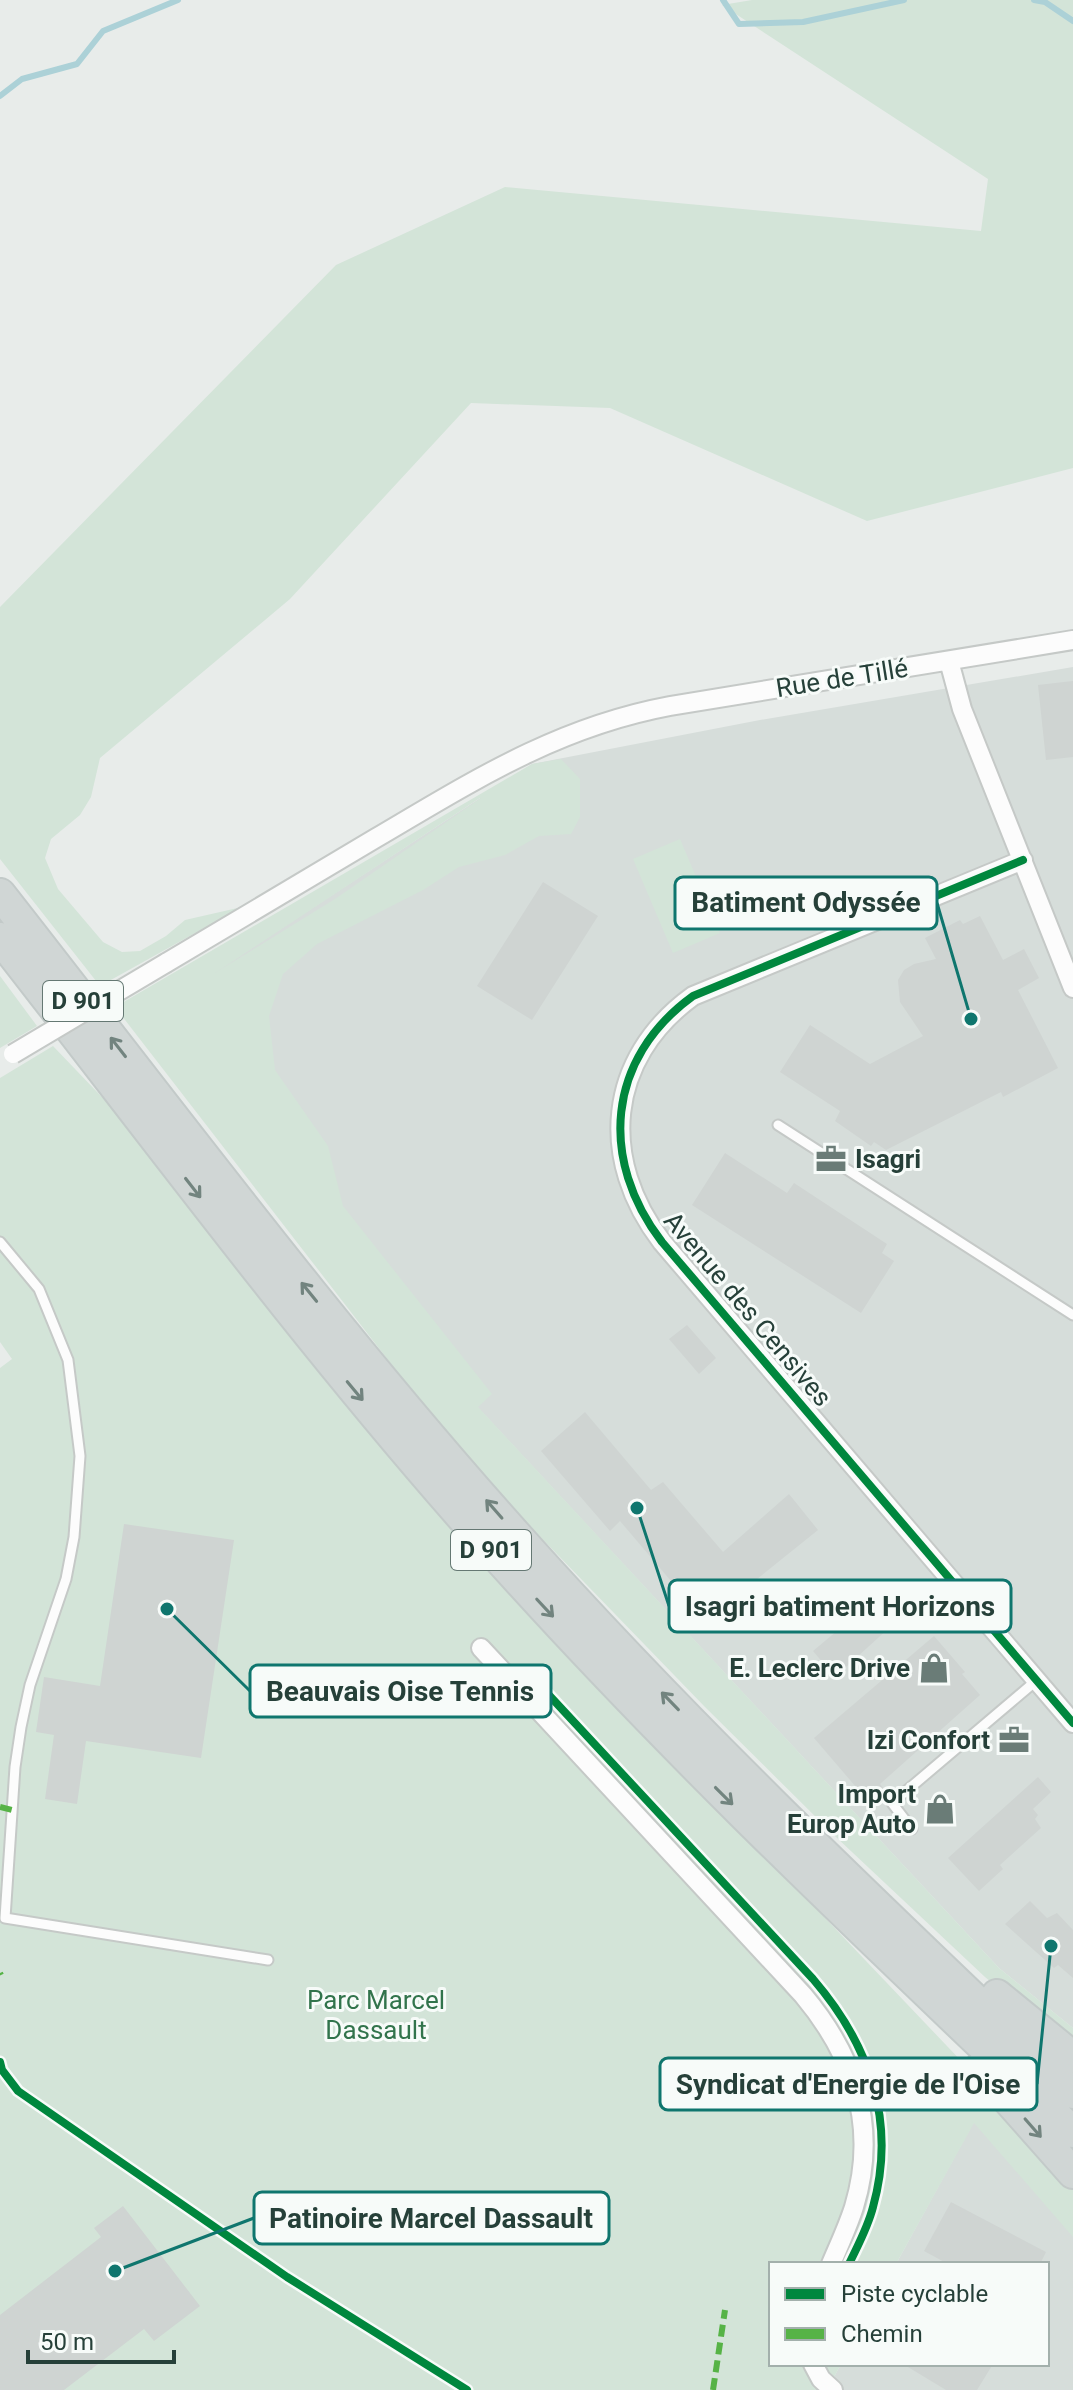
<svg xmlns="http://www.w3.org/2000/svg" width="1073" height="2390" font-family="Roboto,sans-serif">
<style>
.built{fill:#d6ddda}
.green{fill:#d3e4d8;fill-rule:evenodd}
.lines{fill:none;stroke-linecap:round;stroke-linejoin:round}
.stream{stroke:#acd1d7;stroke-width:6}
.building{fill:#cfd4d2}
.service-casing{stroke:#c5c9c7;stroke-width:13}
.minor-casing{stroke:#c5c9c7;stroke-width:22}
.primary-casing{stroke:#c3cac9;stroke-width:34}
.service{stroke:#fcfcfc;stroke-width:9}
.minor{stroke:#fcfcfc;stroke-width:18}
.primary{stroke:#d0d6d5;stroke-width:30}
.minor-bridge-casing{stroke:#c5c9c7;stroke-width:22;stroke-linecap:butt}
.minor-bridge{stroke:#fcfcfc;stroke-width:18}
.quiet{stroke:#56b346;stroke-width:6;stroke-dasharray:12 6;stroke-linecap:butt}
.cycleway-casing{stroke:#f7fbf9;stroke-width:13}
.cycleway{stroke:#00873e;stroke-width:8}
.oneway{stroke:#72847f}
.labels{text-anchor:middle;dominant-baseline:central;stroke-width:6;stroke-linejoin:round;paint-order:stroke}
.shield{fill:#f7fbf9;stroke:#657873;stroke-width:2}
.shield-label{font-size:24px;font-weight:bold;fill:#264039}
.street-label{font-size:26px;fill:#264039;stroke:#f7fbf9}
.poi-label{font-size:26px;font-weight:bold;fill:#264039;stroke:#f7fbf9;text-anchor:end}
.park-label{font-size:26px;fill:#32744c;stroke:#f7fbf9}
.leader{fill:none;stroke:#0f766e;stroke-width:3}
.callout-dot{fill:#0f766e;stroke:#f7fbf9;stroke-width:3}
.callout{fill:#f7fbf9;stroke:#0f766e;stroke-width:3}
.callout-label{font-size:28px;text-anchor:middle;font-weight:bold;fill:#264039}
</style>
<rect width="100%" height="100%" fill="#e8ecea"/>
<path class="built" d="M1073,667v1361l-74,-60 -555,-597 -281,-365 369,-242 228,-44z
M982,2107l91,105v178h-246l14,-26h206v-100h-151z"/>
<path class="green" d="M752,0h321v468l-206,53 -257,-113 -139,-5 -181,196 -190,159 -9,39 -11,18 -29,24 -6,19 13,31 45,53 19,10 18,-1 26,-15 19,-16 57,-13 -142,79 -100,-127v-252l336,-342 169,-78 476,44 7,-52 -266,-174z
M561,759l19,20v38l-9,17 -32,2 -34,19 -46,12 -36,23 -106,54 -34,30 -14,42 6,54 53,76 15,60 149,188 -14,13 521,561 74,60v22l-88,-73 -149,-140 -131,-130 -242,-250 -348,-450 417,-243zM481,798l-146,101 -120,74 265,-175z
M680,839l40,94 -47,20 -40,-94z
M0,976l37,50 -37,22z
M53,1046l69,72 319,397 546,573 86,98v51l-99,-114 -78,141h-125v100h70l-14,26h-827v-1022l12,-9 -12,-17v-264z"/>
<g class="lines">
<path class="stream" d="M723,0l16,24 64,-2 101,-22
M1034,0l11,2 28,19
M0,96l22,-17 55,-15 26,-33 75,-31"/>
</g>
<path class="building" d="M1073,681v76l-27,3 -8,-75z
M543,882l55,34 -66,104 -55,-34z
M980,916l23,44 21,-11 15,29 -21,12 40,78 -55,29 -2,-5 -115,58 -12,-8 -3,4 -36,-25 5,-10 -60,-39 30,-47 60,39 53,-28 -23,-34 -2,-22 6,-10 10,-6 22,-5 -11,-21 35,-18 3,4z
M725,1153l62,40 7,-10 93,61 -5,9 12,8 -33,52 -169,-108z
M687,1325l29,33 -17,16 -30,-35z
M585,1412l66,78 12,-8 60,70 66,-58 29,36 -113,91 -85,-100 -10,10 -69,-80z
M124,1524l110,16 -33,218 -115,-17 -9,63 -32,-5 9,-64 -18,-3 8,-55 56,9z
M868,1605l21,23 -54,49 -22,-26z
M934,1636l31,36 -3,2 18,21 -100,89 9,11 -15,13 -60,-70z
M1038,1777l13,15 -18,17 5,6 -3,4 6,9 -41,37 3,4 -24,22 -31,-33z
M1030,1901l17,17 10,-5 16,17v48l-15,-13 -4,3 -49,-44z
M951,2202l95,50 -6,12h-92l-24,-13z
M123,2206l77,100 -46,35 -10,-12 -80,61h-64v-75l101,-78 -7,-9z
M903,2364h90l-16,26h-31z"/>
<g class="lines">
<g class="service-casing">
<path id="service" d="M778,1125l295,190
M0,1242l39,47 29,71 12,96 -6,81 -8,42 -36,106 -9,42 -6,40 -10,151 263,42
M912,1829l-20,-26 145,-123"/>
</g>
<g class="minor-casing">
<path id="minor" d="M949,661l13,48 111,279
M1023,860l-330,136c-87,63 -94,164 -31,246l411,481
M166,963c70,-41 140,-83 210,-125 97,-57 181,-111 294,-132l403,-66
M481,1648l322,347c52,62 75,133 51,212 -6,19 -15,38 -23,57
M813,2364l8,15 12,11"/>
</g>
<g class="primary-casing">
<path id="primary" d="M0,894c170,217 334,438 518,643 175,196 365,375 555,556
M0,938c154,197 303,399 469,587 189,215 397,410 604,607
M997,1995l76,62
M980,2068l93,105"/>
</g>
<use href="#service" class="service"/>
<use href="#minor" class="minor"/>
<use href="#primary" class="primary"/>
<g class="minor-bridge-casing">
<path id="minor-bridge" d="M13,1054l153,-91"/>
</g>
<use href="#minor-bridge" class="minor-bridge"/>
<path class="quiet" d="M0,1807l12,3
M0,1973l1,2
M713,2390l12,-80"/>
<g class="cycleway-casing">
<path id="cycleway" d="M1023,860l-330,136c-87,63 -94,164 -31,246l411,481
M547,1693l266,286c56,65 84,142 60,228 -5,20 -15,38 -24,57
M0,2062l2,8 16,21 269,186 180,113"/>
</g>
<use href="#cycleway" class="cycleway"/>
</g>
<defs><path id="oneway-shaft" d="M-6 0H5M1.5-3L5.5 0L1.5 3" fill="none" stroke-width="1.6" stroke-linecap="round" stroke-linejoin="round" transform="scale(2)"/></defs>
<g class="oneway">
<use href="#oneway-shaft" transform="translate(118 1047) rotate(-128)"/>
<use href="#oneway-shaft" transform="translate(193 1188) rotate(52)"/>
<use href="#oneway-shaft" transform="translate(309 1292) rotate(-129)"/>
<use href="#oneway-shaft" transform="translate(355 1391) rotate(50)"/>
<use href="#oneway-shaft" transform="translate(494 1509) rotate(-131)"/>
<use href="#oneway-shaft" transform="translate(545 1608) rotate(47)"/>
<use href="#oneway-shaft" transform="translate(670 1701) rotate(-134)"/>
<use href="#oneway-shaft" transform="translate(724 1796) rotate(45)"/>
<use href="#oneway-shaft" transform="translate(1033 2128) rotate(49)"/>
</g>
<defs>
<g id="office-bare" transform="scale(2.4)"><path d="M-6-3h4V-5.5h4V-3h4V5H-6ZM-1-4.5V-3h2v-1.5ZM-6 0V1H6V0Z" fill="#6a7c77" stroke="#f7fbf9" stroke-width="2.5" paint-order="stroke"/></g>
<g id="shop-bare" transform="scale(2.4)"><path d="M-5-2.5h2.3a2.7 3.5 0 0 1 5.4 0H5L5.5 6h-11ZM-1.5-2.5h3a1.5 2.3 0 0 0-3 0Z" fill="#6a7c77" stroke="#f7fbf9" stroke-width="2.5" paint-order="stroke"/></g>
</defs>
<g fill-rule="evenodd">
<use href="#office-bare" x="831" y="1159"/>
<use href="#shop-bare" x="934" y="1668"/>
<use href="#office-bare" x="1014" y="1740"/>
<use href="#shop-bare" x="940" y="1809"/>
</g>
<g class="labels">
<g class="shield">
<rect x="43" y="981" width="80" height="40" rx="6"/>
<rect x="451" y="1530" width="80" height="40" rx="6"/>
</g>
<g class="shield-label">
<text x="83" y="1001">D 901</text>
<text x="491" y="1550">D 901</text>
</g>
<g class="street-label">
<text transform="translate(842 678) rotate(-9)">Rue de Tillé</text>
<text transform="translate(748 1309) rotate(50)">Avenue des Censives</text>
</g>
<g class="poi-label">
<text x="855" y="1159" text-anchor="start">Isagri</text>
<text x="910" y="1668">E. Leclerc Drive</text>
<text x="990" y="1740">Izi Confort</text>
<text x="916" y="1794">Import<tspan x="916" dy="30">Europ Auto</tspan></text>
</g>
<g class="park-label">
<text x="376" y="2000">Parc Marcel<tspan x="376" dy="30">Dassault</tspan></text>
</g>
</g>
<path class="leader" d="M971 1019L937 903M637 1508L669 1606M167 1609L250 1691M1051 1946L1037 2084M115 2271L254 2218"/>
<g class="callout-dot">
<circle cx="971" cy="1019" r="8"/>
<circle cx="637" cy="1508" r="8"/>
<circle cx="167" cy="1609" r="8"/>
<circle cx="1051" cy="1946" r="8"/>
<circle cx="115" cy="2271" r="8"/>
</g>
<g class="callout">
<rect x="675" y="877" width="262" height="52" rx="8"/>
<rect x="669" y="1580" width="342" height="52" rx="8"/>
<rect x="250" y="1665" width="301" height="52" rx="8"/>
<rect x="660" y="2058" width="377" height="52" rx="8"/>
<rect x="254" y="2192" width="355" height="52" rx="8"/>
</g>
<g class="callout-label">
<text x="806" y="912">Batiment Odyssée</text>
<text x="840" y="1616">Isagri batiment Horizons</text>
<text x="400" y="1701">Beauvais Oise Tennis</text>
<text x="848" y="2094">Syndicat d'Energie de l'Oise</text>
<text x="431" y="2228">Patinoire Marcel Dassault</text>
</g>
<rect x="769" y="2262" width="280" height="104" fill="#f7fbf9" stroke="#a3b0ac" stroke-width="2"/>
<rect x="785" y="2288" width="40" height="12" fill="#00873e" stroke="#a3b0ac" stroke-width="2"/>
<text x="841" y="2302" font-size="24" fill="#264039">Piste cyclable</text>
<rect x="785" y="2328" width="40" height="12" fill="#56b346" stroke="#a3b0ac" stroke-width="2"/>
<text x="841" y="2342" font-size="24" fill="#264039">Chemin</text>
<path d="M28 2350v12h146v-12" fill="none" stroke="#264039" stroke-width="4"/>
<text x="40" y="2350" font-size="24" fill="#264039" stroke="#f7fbf9" stroke-width="6" paint-order="stroke">50 m</text>
</svg>
